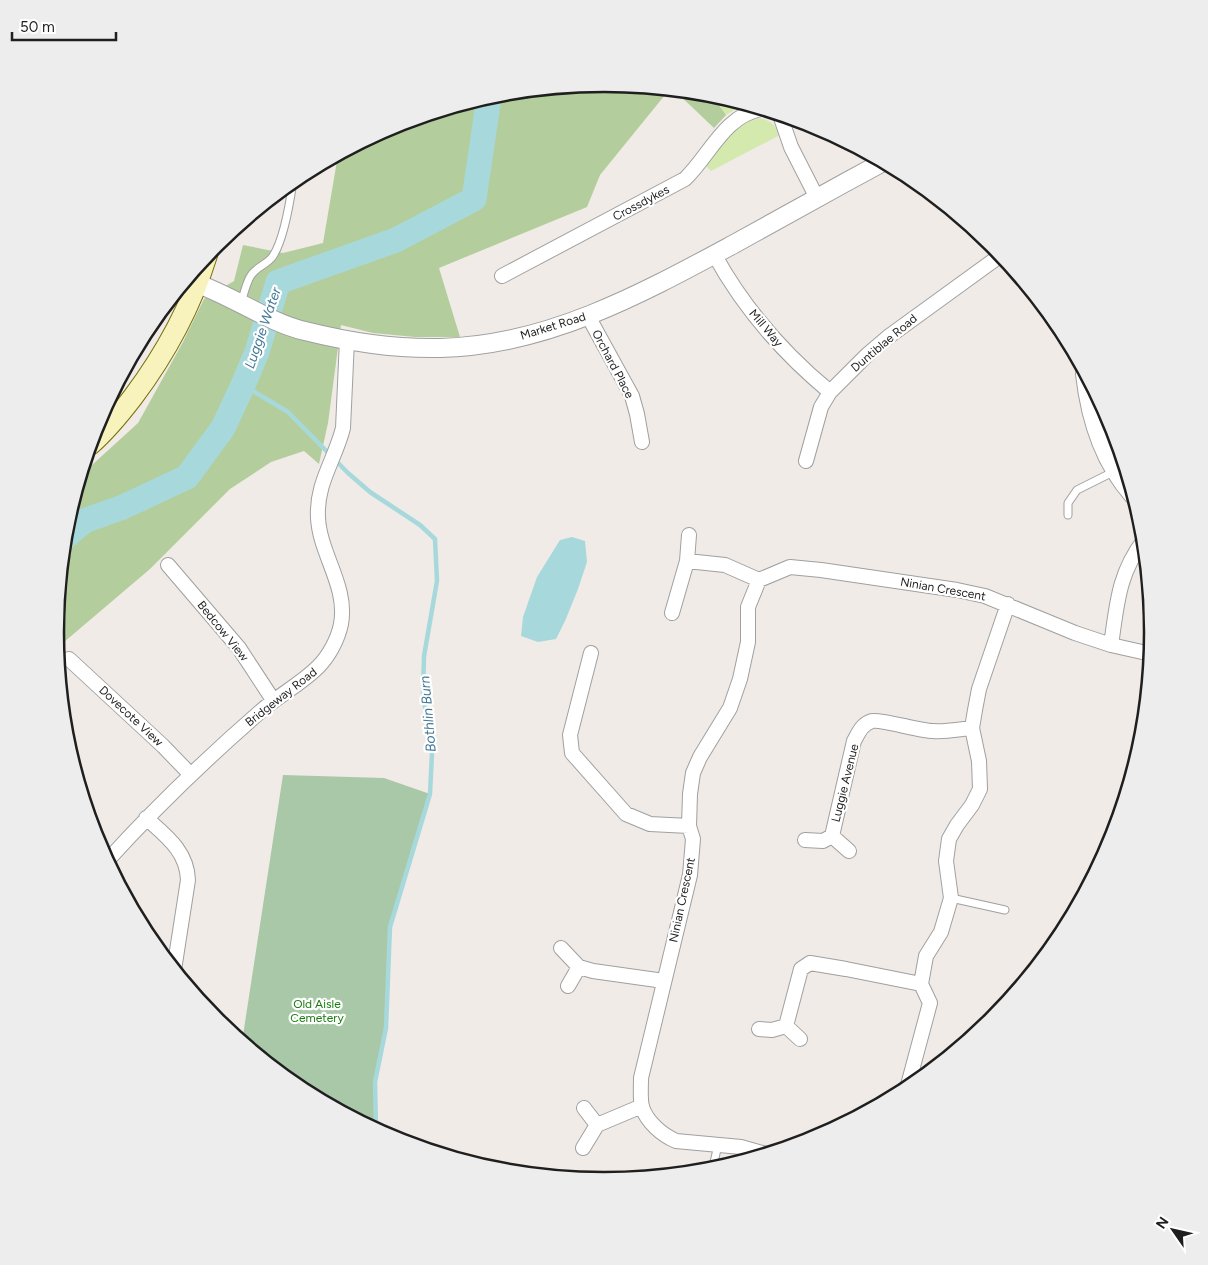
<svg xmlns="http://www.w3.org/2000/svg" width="1208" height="1265" font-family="Figtree,sans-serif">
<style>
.grass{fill:#d4e9ad}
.forest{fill:#b3ce9c}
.cemetery{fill:#a8c8a8}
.water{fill:#a7d9dc}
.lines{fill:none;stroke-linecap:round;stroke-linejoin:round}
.stream{stroke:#a7d9dc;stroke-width:4.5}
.river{stroke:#a7d9dc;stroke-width:25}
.service-casing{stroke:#a0a0a0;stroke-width:9}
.minor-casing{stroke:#a0a0a0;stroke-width:16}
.tertiary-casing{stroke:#a0a0a0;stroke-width:20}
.secondary-casing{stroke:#767007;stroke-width:22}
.service{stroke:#fff;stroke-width:7}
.minor{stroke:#fff;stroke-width:14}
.tertiary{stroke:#fff;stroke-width:18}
.secondary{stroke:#f8f2bc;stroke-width:20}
.labels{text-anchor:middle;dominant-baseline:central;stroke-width:4.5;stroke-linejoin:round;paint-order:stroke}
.street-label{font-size:12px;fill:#1f1f1f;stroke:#fff}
.park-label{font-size:12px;fill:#177d0e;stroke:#fff}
.water-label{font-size:14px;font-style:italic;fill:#447a96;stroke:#fff}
.rim{fill:none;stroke:#1f1f1f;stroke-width:2.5}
</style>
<rect width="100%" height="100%" fill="#f0ebe6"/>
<path class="grass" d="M711,94l33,10 -18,11z
M754,118c13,0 21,5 26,17l-69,36 -5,-5c13,-20 26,-39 48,-48z"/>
<path class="forest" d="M604,84l65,6 -69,85 -13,32 -148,61 21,69h-45l-42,-4 -32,-8 -13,98 -9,41 -15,-13 -33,11 -41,27 -80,80 -93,79 -2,-16 11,-107 15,-50 57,-52 45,-81 21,-43 30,-18 9,-36 40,8 40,-10 15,-88 56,-30 103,-31z
M674,90l37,4 15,21 -12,13z"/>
<path class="cemetery" d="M283,775l101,3 46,16 -40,133 -4,101 -11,54v48l-76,-41 -57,-47z"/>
<path class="water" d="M572,537l13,4 2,21 -9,27 -13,32 -9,18 -18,3 -17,-6 2,-19 14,-40 23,-37z"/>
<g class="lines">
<path class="stream" d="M243,385l45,27 60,61 22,19 50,33 15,14 2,42 -13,75 -1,37 9,60 -2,41 -40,133 -4,101 -11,54 1,48"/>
<path class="river" d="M64,538l20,-17 39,-14 64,-30 36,-49 20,-43 14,-33 21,-70 118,-42 78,-41 14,-95 -8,-5"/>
<g class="service-casing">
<path id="service" d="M241,302c3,-8 5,-18 9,-25 5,-10 17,-12 23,-21 11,-17 17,-54 20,-75
M1068,515v-12l9,-13 38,-19
M951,898l54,12
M712,1171l6,-26"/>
</g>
<g class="minor-casing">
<path id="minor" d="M780,115l11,32 26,51
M714,254c29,53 70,100 116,138
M502,276l183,-97c25,-24 39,-63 76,-70
M588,316l44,80 5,18 5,28
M806,461l15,-54 9,-15 38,-38 20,-17 113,-82
M687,561l38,4 34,15
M168,565l71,83 34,52
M672,613l15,-52 2,-26
M1111,645c6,-40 7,-71 33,-105
M591,653l-21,82 2,18 54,61 24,10 39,2
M69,659l94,87 28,29
M146,818c20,18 41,33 42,62l-14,90
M832,836l17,15
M805,840l18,1 9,-5 22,-95c5,-9 8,-17 18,-20 10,-2 47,10 61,10 13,1 27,-2 39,-3
M107,861c48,-53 100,-103 154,-150 18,-16 40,-27 57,-44 11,-11 20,-28 23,-43 7,-38 -21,-69 -23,-106 -2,-35 17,-58 25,-90l4,-88
M561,948l18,19 14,4 71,10
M568,986l11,-19
M786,1026l14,13
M759,1029l13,1 14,-4 15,-57 9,-6 36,6 75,15
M903,1092l5,-7 22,-82 -9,-19 5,-28 15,-24 10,-34 -5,-37 3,-22 8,-14 15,-20 8,-16 -1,-28 -7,-33 3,-18 4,-21 29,-85
M584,1108l13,17
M583,1148l14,-23 45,-19
M766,1154l-25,-7 -65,-6c-14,-6 -29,-19 -34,-34 -2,-8 -1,-20 -1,-29l49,-203 3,-36 -4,-13 1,-32 3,-21 7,-16 30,-49 10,-29 8,-37v-35l11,-27 31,-13 31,3 136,20 28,6 90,37 36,12 40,9"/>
</g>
<g class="tertiary-casing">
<path id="tertiary" d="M198,284c36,13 72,39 107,47 44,11 91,18 135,17 107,-2 203,-55 294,-104 49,-27 99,-55 149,-82
M1085,374c5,45 18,87 48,121"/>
</g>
<g class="secondary-casing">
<path id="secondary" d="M90,445c16,-14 30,-31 43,-48 33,-44 58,-90 74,-142"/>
</g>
<use href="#service" class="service"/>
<use href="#minor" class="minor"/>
<use href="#tertiary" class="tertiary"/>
<use href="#secondary" class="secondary"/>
</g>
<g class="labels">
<g class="street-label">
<text transform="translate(641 203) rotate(-28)">Crossdykes</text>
<text transform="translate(553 326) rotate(-17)">Market Road</text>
<text transform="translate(766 328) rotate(50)">Mill Way</text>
<text transform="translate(884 343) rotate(-40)">Duntiblae Road</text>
<text transform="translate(613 364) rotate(62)">Orchard Place</text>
<text transform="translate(943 589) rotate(10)">Ninian Crescent</text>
<text transform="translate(223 631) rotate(51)">Bedcow View</text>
<text transform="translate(281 697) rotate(-38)">Bridgeway Road</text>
<text transform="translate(131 716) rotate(43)">Dovecote View</text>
<text transform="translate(845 783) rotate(-76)">Luggie Avenue</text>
<text transform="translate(682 900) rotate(-78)">Ninian Crescent</text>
</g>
<g class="park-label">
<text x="317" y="1004">Old Aisle<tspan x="317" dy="14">Cemetery</tspan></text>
</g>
<g class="water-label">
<text transform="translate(263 328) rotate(-71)">Luggie Water</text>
<text transform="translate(428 714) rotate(-95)">Bothlin Burn</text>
</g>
</g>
<path d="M0 0H1208V1265H0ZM64 632a540 540 0 1 1 1080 0a540 540 0 1 1-1080 0Z" fill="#ededed" fill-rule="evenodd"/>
<path class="rim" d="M64 632a540 540 0 1 1 1080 0a540 540 0 1 1-1080 0Z"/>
<g transform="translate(1173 1230) rotate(304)" stroke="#ffffff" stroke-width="4" paint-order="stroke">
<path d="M0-4L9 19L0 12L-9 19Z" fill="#1f1f1f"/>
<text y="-8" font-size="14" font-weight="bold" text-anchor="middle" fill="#1f1f1f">N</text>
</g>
<path d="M12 32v8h104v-8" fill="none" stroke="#1f1f1f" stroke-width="2.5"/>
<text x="20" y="32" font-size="15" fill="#1f1f1f" stroke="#ffffff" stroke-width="4" paint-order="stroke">50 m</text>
</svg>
